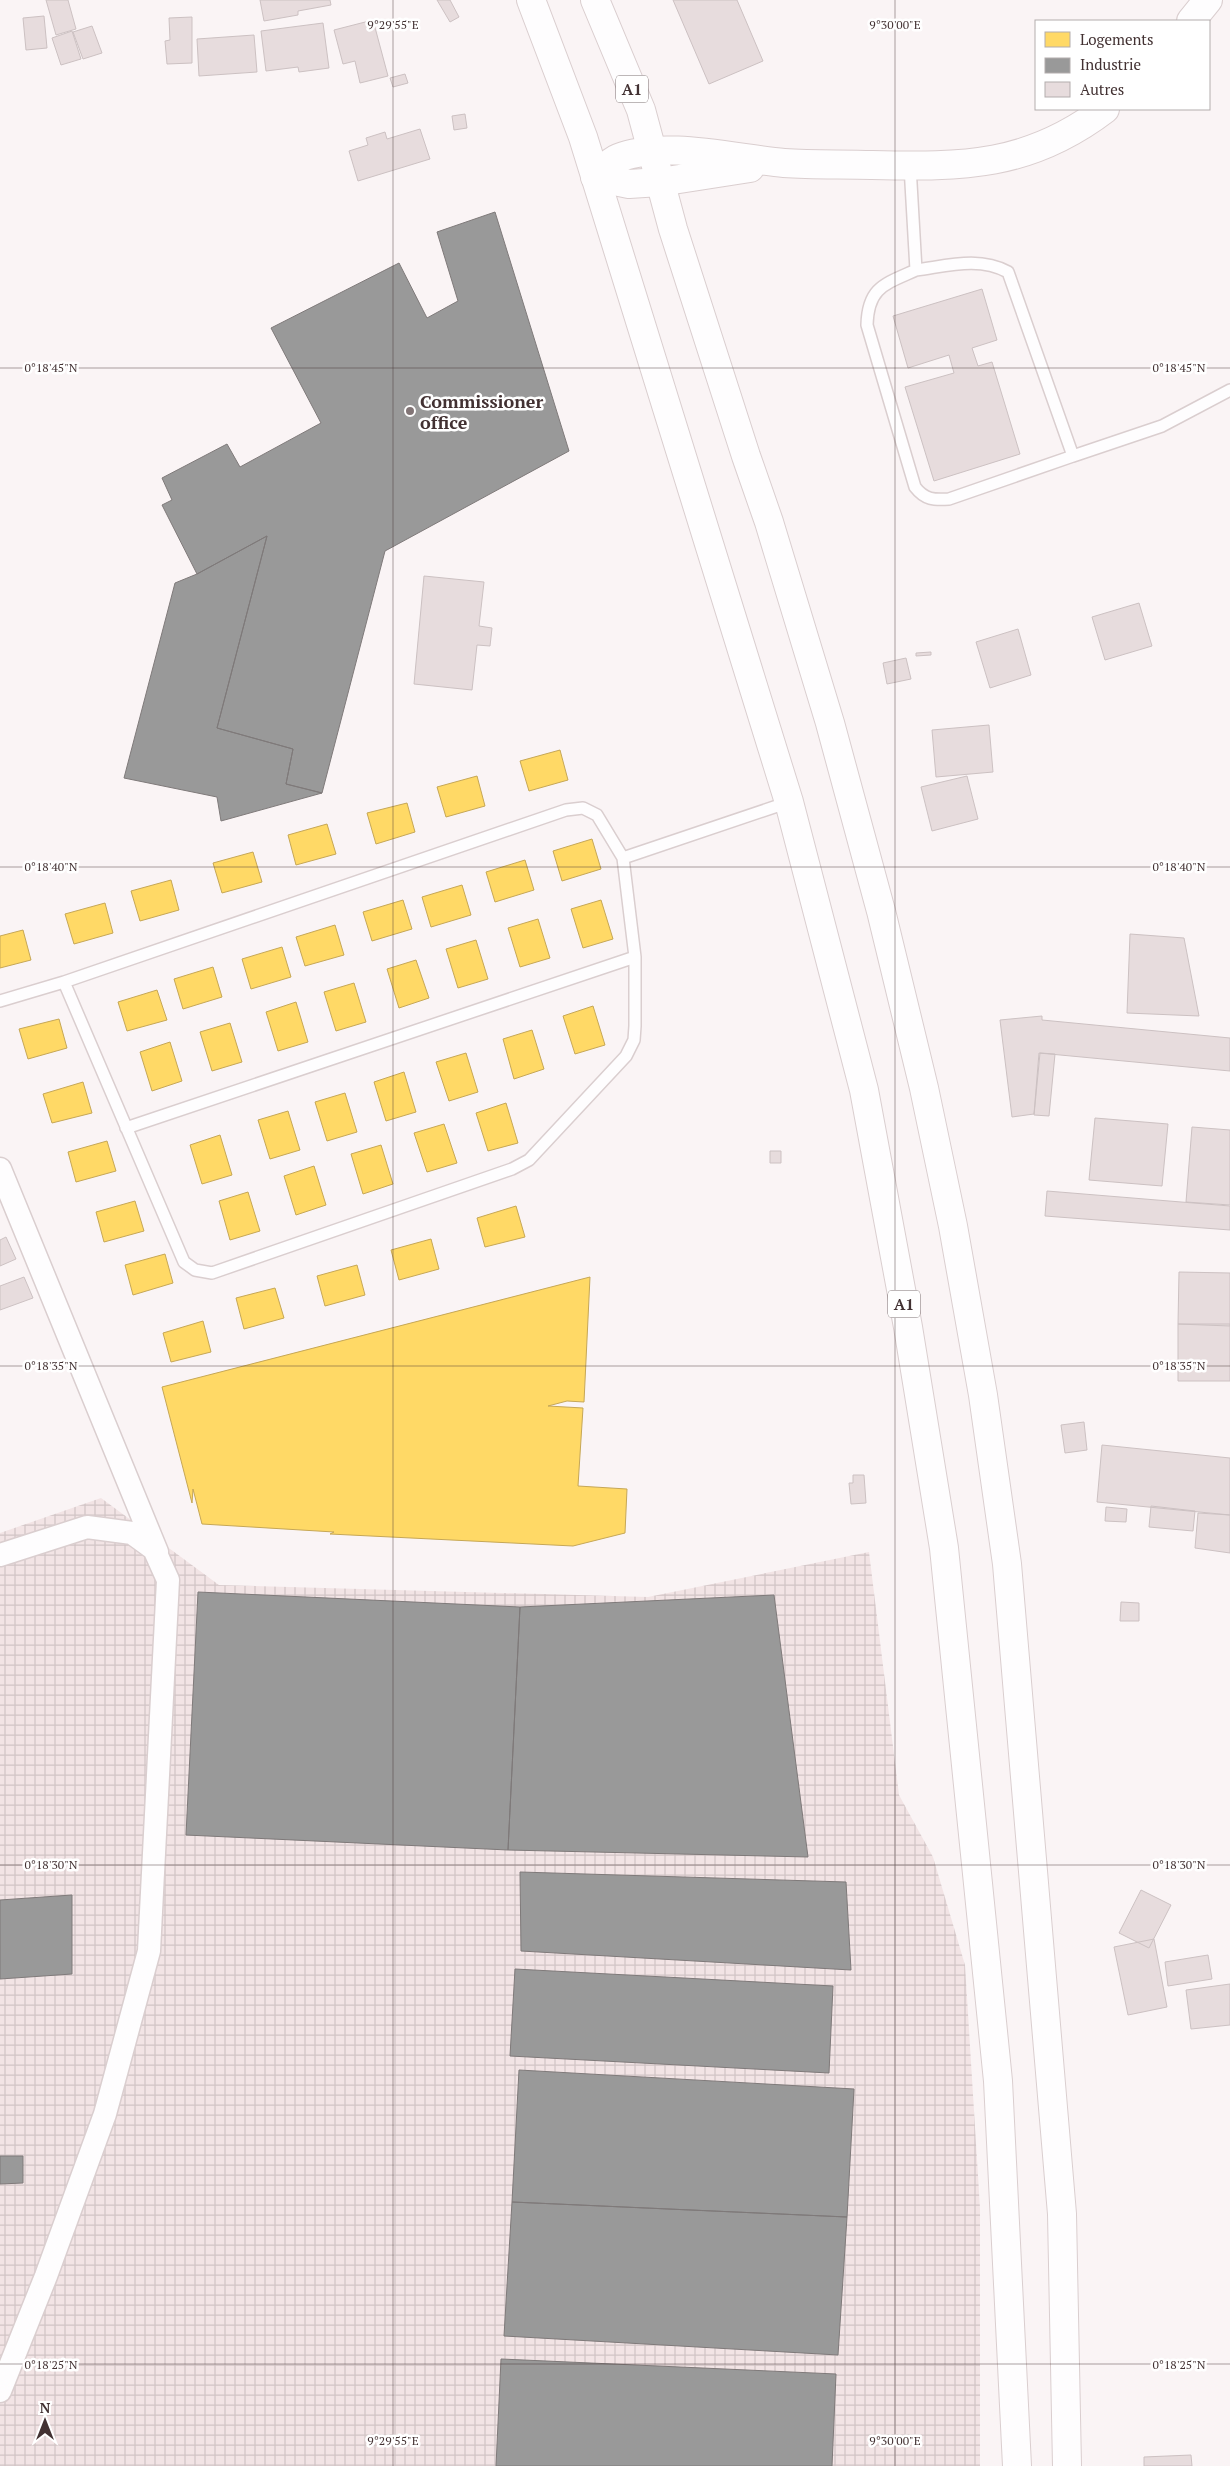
<svg xmlns="http://www.w3.org/2000/svg" width="1230" height="2466" font-family="'PT Serif',serif">
<style>
.industrial{fill:url(#industrial-grid)}
.homes{fill:#ffd966;stroke:#c6a756}
.industry{fill:#999;stroke:#7f7a7a}
.building{fill:#e7dcdd;stroke:#ccc1c2}
.lines{fill:none;stroke-linecap:round;stroke-linejoin:round}
.service-casing{stroke:#dacecf;stroke-width:14}
.minor-casing{stroke:#dacecf;stroke-width:25}
.tertiary-casing{stroke:#dacecf;stroke-width:30}
.trunk-casing{stroke:#dacecf;stroke-width:30}
.service{stroke:#fefdfe;stroke-width:11}
.minor{stroke:#fefdfe;stroke-width:22}
.tertiary{stroke:#fefdfe;stroke-width:28}
.trunk{stroke:#fefdfe;stroke-width:28}
.ticks{fill:none;stroke:#423132;stroke-width:1;stroke-opacity:0.45}
.poi-dot{fill:#827576;stroke:#fff;stroke-width:2}
.labels{text-anchor:middle;dominant-baseline:central;stroke-width:5;stroke-linejoin:round;paint-order:stroke}
.shield{fill:#fff;stroke:#7b6f70;stroke-width:1}
.shield-label{font-size:16px;font-weight:bold;fill:#423132}
.poi-label{font-size:18px;font-weight:bold;fill:#423132;stroke:#fff;text-anchor:start}
.ticks-label{font-size:12px;text-anchor:middle;fill:#423132;stroke:#fff;stroke-width:5;stroke-linejoin:round;paint-order:stroke}
</style>
<defs>
<pattern id="industrial-grid" width="8" height="8" patternUnits="userSpaceOnUse" patternTransform="scale(1.25)"><rect width="8" height="8" fill="#f2e4e5"/><path d="M0 4h8M4 0v8" fill="none" stroke="#d1c4c5"/></pattern>
</defs>
<rect width="100%" height="100%" fill="#faf4f5"/>
<path class="industrial" d="M101,1498l118,87 429,12 221,-45 30,243 34,62 32,108 15,243v258h-980v-933z"/>
<path class="homes" d="M560,750l8,30 -39,11 -9,-30z
M477,776l8,30 -39,11 -9,-30z
M407,803l8,29 -39,12 -9,-31z
M327,824l9,30 -40,11 -8,-30z
M592,839l9,30 -39,12 -9,-30z
M253,852l9,30 -40,11 -9,-30z
M525,860l9,30 -39,12 -9,-30z
M171,880l8,30 -39,11 -9,-30z
M462,885l9,30 -40,12 -9,-30z
M403,900l9,29 -40,12 -9,-29z
M601,900l12,39 -30,9 -12,-39z
M105,903l8,30 -39,11 -9,-30z
M538,919l12,39 -30,9 -12,-39z
M335,925l9,30 -39,11 -9,-29z
M23,930l8,30 -31,8v-32z
M476,940l12,39 -30,9 -12,-39z
M282,947l9,30 -40,12 -9,-30z
M416,960l13,38 -30,10 -12,-39z
M213,967l9,30 -39,12 -9,-30z
M354,983l12,39 -30,9 -12,-39z
M157,990l10,30 -40,11 -9,-29z
M296,1002l12,40 -30,9 -12,-39z
M593,1006l12,39 -30,9 -12,-38z
M59,1019l8,29 -39,11 -9,-30z
M230,1023l12,39 -30,9 -12,-39z
M532,1030l12,39 -30,10 -11,-40z
M170,1042l12,39 -30,10 -12,-39z
M466,1053l12,39 -29,9 -13,-39z
M404,1072l12,40 -30,9 -12,-39z
M83,1082l9,31 -40,10 -9,-29z
M345,1093l12,39 -30,9 -12,-39z
M506,1103l12,40 -30,8 -12,-38z
M288,1111l12,39 -30,9 -12,-39z
M444,1124l13,39 -30,9 -13,-39z
M220,1135l12,40 -30,9 -12,-39z
M107,1141l9,30 -40,11 -8,-30z
M381,1145l12,39 -30,10 -12,-40z
M314,1166l12,39 -30,10 -12,-39z
M248,1192l12,39 -30,9 -11,-39z
M135,1201l9,30 -40,11 -8,-30z
M516,1206l9,31 -40,10 -8,-29z
M431,1239l8,30 -40,11 -8,-30z
M165,1254l8,29 -40,12 -8,-30z
M357,1265l8,30 -40,11 -8,-30z
M590,1277l-6,125 -17,-1 -19,5 35,2 -5,78 49,3 -2,44 -52,13 -243,-12 4,-2 -132,-8 -9,-35 -1,14 -30,-116z
M275,1288l9,30 -40,11 -8,-31z
M203,1321l8,31 -40,10 -8,-29z"/>
<path class="industry" d="M495,212l74,239 -184,100 -63,242 -36,-9 7,-35 -76,-21 50,-192 -70,38 -35,-69 10,-5 -10,-22 65,-34 13,23 81,-44 -50,-95 128,-65 28,55 31,-17 -21,-69z
M267,536l-50,192 76,21 -7,35 36,9 -101,28 -4,-24 -93,-19 51,-195 22,-9z
M198,1592l322,15 -12,243 -322,-15z
M774,1595l34,262 -300,-7 12,-243z
M520,1872l326,10 5,88 -330,-19z
M72,1895v79l-72,5v-79z
M515,1969l318,17 -4,87 -319,-17z
M519,2070l335,19 -7,128 -335,-15z
M0,2156h23v27l-23,1z
M512,2202l335,15 -9,138 -334,-19z
M501,2359l335,15 -4,92h-336z"/>
<path class="building" d="M46,0h22l8,29 -20,6z
M260,0h70l1,5 -33,6v4l-34,6z
M437,0h13l9,17 -9,5z
M673,0h64l26,61 -54,23z
M44,16l3,32 -21,2 -3,-32z
M192,17v46l-25,1 -2,-23 5,-1 -1,-22z
M373,20l15,56 -28,7 -5,-22 -12,3 -9,-34z
M323,23l6,45 -30,4 -1,-5 -32,4 -5,-40z
M92,26l10,27 -19,6 -10,-27z
M72,31l9,28 -20,6 -9,-27z
M254,35l3,37 -58,4 -2,-37z
M405,74l3,9 -15,4 -3,-9z
M465,114l2,14 -13,2 -2,-14z
M420,129l10,30 -72,22 -9,-30 19,-6 -2,-7 19,-6 2,7z
M982,289l15,51 -25,8 6,18 14,-4 28,92 -86,27 -29,-94 49,-14 -5,-18 -41,13 -15,-52z
M424,576l60,6 -5,44 13,2 -2,18 -13,-1 -5,45 -58,-6z
M1139,603l13,43 -47,14 -13,-43z
M1018,629l13,46 -41,13 -14,-46z
M931,652v3l-15,1v-3z
M906,658l5,21 -24,5 -4,-21z
M989,725l4,47 -57,5 -4,-47z
M967,776l11,43 -46,12 -11,-44z
M1130,934l54,4 15,78 -72,-3z
M1042,1016v4l188,18v33l-191,-18 -5,61 -22,3 -12,-97z
M1040,1053l15,1 -6,62 -15,-1z
M1095,1118l73,6 -6,62 -73,-6z
M1192,1127l38,3v75l-44,-3z
M770,1151h11v12h-11z
M1047,1191l183,15v24l-185,-14z
M6,1237l10,22 -16,7v-26z
M1179,1272l51,1v53l-52,-2z
M24,1277l9,21 -33,12v-24z
M1178,1324h52v57h-52z
M1084,1422l3,28 -22,3 -4,-28z
M1102,1445l128,13v57l-133,-13z
M853,1475h11l2,28 -15,1 -2,-21h4z
M1151,1506l44,5 -2,20 -44,-4z
M1106,1507l21,2 -1,13 -21,-1z
M1198,1513l32,2v38l-35,-5z
M1121,1602l18,1v18h-19z
M1141,1890l30,15 -22,43 -30,-15z
M1154,1939l13,68 -39,8 -14,-68z
M1208,1955l4,24 -44,7 -3,-24z
M1230,1984v41l-39,4 -5,-39z
M1191,2455l1,11h-48v-9z"/>
<g class="lines">
<g class="service-casing">
<path id="service" d="M910,166l6,104c31,-4 63,-14 92,2l65,184 89,-30 68,-36
M916,270c-31,14 -48,17 -49,55l48,162c10,13 19,13 34,12l124,-43
M623,858l166,-56
M0,1001l64,-19 502,-172 17,-2 14,7 26,43 12,99v69l-1,14 -8,16 -97,104 -17,9 -300,104 -17,-3 -11,-8 -120,-280
M126,1128l509,-171"/>
</g>
<g class="minor-casing">
<path id="minor" d="M0,1169l157,383
M0,1555l87,-28 45,6 22,16 14,31 -19,371 -44,163 -59,162 -46,115"/>
</g>
<g class="tertiary-casing">
<path id="tertiary" d="M1191,21l17,-21
M595,177c7,-6 15,-16 23,-19 45,-18 119,1 166,5 29,2 59,1 88,2 91,2 157,2 233,-56
M595,177l34,7 31,-2 90,-14"/>
</g>
<g class="trunk-casing">
<path id="trunk" d="M531,0l52,137 206,665 75,288 44,237 36,221 54,533 19,385
M595,0l46,110 32,119 73,227 23,66 61,201 51,188 43,177 29,138 30,169 24,169 55,650 5,252"/>
</g>
<use href="#service" class="service"/>
<use href="#minor" class="minor"/>
<use href="#tertiary" class="tertiary"/>
<use href="#trunk" class="trunk"/>
</g>
<path class="ticks" d="M393,0v2466M895,0v2466M0,368h1230M0,867h1230M0,1366h1230M0,1865h1230M0,2364h1230"/>
<circle class="poi-dot" cx="410" cy="411" r="5"/>
<g class="labels">
<g class="shield">
<rect x="616" y="75.5" width="32" height="27" rx="4"/>
<rect x="888" y="1290.5" width="32" height="27" rx="4"/>
</g>
<g class="shield-label">
<text x="632" y="89">A1</text>
<text x="904" y="1304">A1</text>
</g>
<g class="poi-label">
<text x="420" y="401">Commissioner<tspan x="420" dy="21">office</tspan></text>
</g>
</g>
<g class="ticks-label">
<text x="393" y="29">9°29'55"E</text>
<text x="895" y="29">9°30'00"E</text>
<text x="51" y="372">0°18'45"N</text>
<text x="1179" y="372">0°18'45"N</text>
<text x="51" y="871">0°18'40"N</text>
<text x="1179" y="871">0°18'40"N</text>
<text x="51" y="1370">0°18'35"N</text>
<text x="1179" y="1370">0°18'35"N</text>
<text x="51" y="1869">0°18'30"N</text>
<text x="1179" y="1869">0°18'30"N</text>
<text x="51" y="2369">0°18'25"N</text>
<text x="1179" y="2369">0°18'25"N</text>
<text x="393" y="2445">9°29'55"E</text>
<text x="895" y="2445">9°30'00"E</text>
</g>
<rect x="1035" y="20" width="175" height="90" fill="#ffffff" stroke="#b3adad"/>
<rect x="1045" y="32" width="25" height="15" fill="#ffd966" stroke="#b3adad"/>
<text x="1080" y="45" font-size="15" fill="#423132">Logements</text>
<rect x="1045" y="58" width="25" height="15" fill="#999999" stroke="#b3adad"/>
<text x="1080" y="70" font-size="15" fill="#423132">Industrie</text>
<rect x="1045" y="82" width="25" height="15" fill="#e7dcdd" stroke="#b3adad"/>
<text x="1080" y="95" font-size="15" fill="#423132">Autres</text>
<g transform="translate(45 2421)" stroke="#ffffff" stroke-width="4" paint-order="stroke">
<path d="M0-4L9 19L0 12L-9 19Z" fill="#423132"/>
<text y="-8" font-size="14" font-weight="bold" text-anchor="middle" fill="#423132">N</text>
</g>
</svg>
